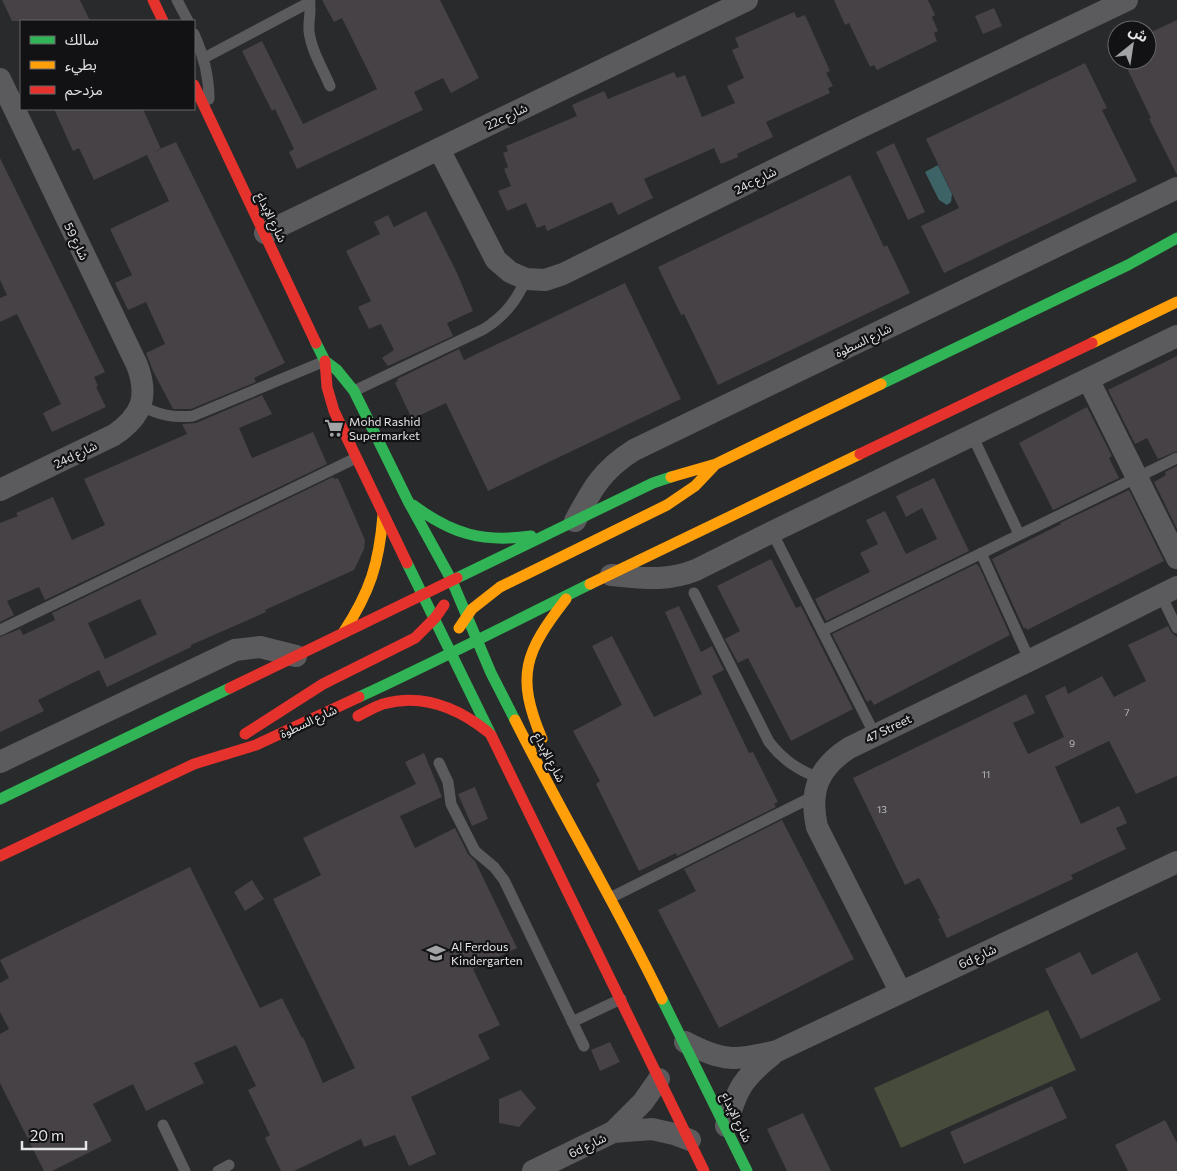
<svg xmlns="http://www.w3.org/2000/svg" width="1177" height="1171" font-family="Commissioner,'Noto Sans Arabic',sans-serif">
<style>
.green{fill:#464b3b}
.water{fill:#3d6367}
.building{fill:#464245;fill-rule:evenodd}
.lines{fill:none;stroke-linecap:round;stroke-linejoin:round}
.lane{stroke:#5b5b5d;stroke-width:11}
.street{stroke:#5b5b5d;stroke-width:22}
.fast{stroke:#30b455;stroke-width:11}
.slow{stroke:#ff9f0a;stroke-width:11}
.jam{stroke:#e5322d;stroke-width:11}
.labels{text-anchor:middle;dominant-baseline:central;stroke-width:4.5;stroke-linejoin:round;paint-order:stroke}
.number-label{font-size:10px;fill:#bcbcbe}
.street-label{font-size:12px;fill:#e3e4e6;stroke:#121214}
.poi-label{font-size:12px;fill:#e3e4e6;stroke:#121214;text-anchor:start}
</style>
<rect width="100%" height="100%" fill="#292a2c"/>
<path class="green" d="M1048,1010l28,60 -175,78 -27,-60z"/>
<path class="water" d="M938,165l14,29 -1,8 -4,3 -8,-5 -14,-28z"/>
<path class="building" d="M2,0h78l10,21h-78z
M322,0h118l39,78 -28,15 -8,-15 -29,14 9,18 -126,59 -8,-17 5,-3 -19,-40 -3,2 -30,-60 20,-10 41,83 74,-35 -35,-71 -8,4z
M834,0h94l7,15 -3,2 6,14 -4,2 3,8 -60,29 -3,-5 -4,2 -21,-44 -4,2z
M994,8l8,18 -19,8 -8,-18z
M794,12l3,6 8,-3 25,56 -4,2 7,13 -5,2 2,5 -64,29 7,15 -36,17 1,3 -17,7 -7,-16 -70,31 9,19 -35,17 -6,-13 -65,29 -2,-6 -8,3 -11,-25 -19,8 -9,-20 13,-5 -7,-17 4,-2 -5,-14 5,-2 -2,-5 71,-30 -5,-11 32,-14 4,8 66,-27 3,6 8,-3 17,42 33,-14 -8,-17 17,-8 -12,-28 7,-3 -4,-9z
M1177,20v155l-28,-56 2,-1 -28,-58h24v-26z
M1085,63l22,45 -5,2 35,71 -193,92 -23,-47 38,-18 -33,-69z
M54,109h89l18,40 -8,3 23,-10 109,221 -31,15 2,4 -65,27h-18l-20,-38 -7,-18 19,-9 -19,-42 -18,8 -13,-27 17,-8 -22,-46 59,-28 -22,-46 -53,25 -15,-32 -6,3z
M894,143l31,69 -17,8 -32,-68z
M0,158l105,214 -11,5 4,9 -2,1 10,20 -54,25 -9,-19 18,-9 -44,-90 -17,8v-24l7,-3 -7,-15z
M850,175l34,72 3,-2 23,48 -192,92 -34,-71 -3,1 -23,-48z
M426,211l31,62 16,38 -26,12 6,13 -65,30 -6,-8 12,-8 -13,-26 -12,5 -11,-22 13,-6 -25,-50 34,-17 -6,-12 14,-7 6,12z
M625,283l56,116 -193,92 -42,-88 -34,16 -17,-36 3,-2 -1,-2 62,-30 5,11z
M1177,356v95l-19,8 -11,-21 -12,6 -27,-54z
M262,395l10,19 -33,14 13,30 61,-26 14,32 -282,136 -6,-13 -32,14 7,14 -14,7v-99l18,-7 -2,-3 37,-16 19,43 33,-15 -21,-46 103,-45 -5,-10 14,-1z
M1087,407l25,49 -3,2 10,20 -66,32 -34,-67z
M1177,466v63l-23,-47 12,-7 -1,-3z
M333,477l1,2 4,-1 27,62 -1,9 -10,21 -89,40 1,2 -75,33v2l-84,40 -8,-17 -61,30 6,11 -44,21v-95l20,-8 3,6 32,-15 -3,-7zM140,599l17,35 -52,25 -17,-36z
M934,478l35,73 -143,70 -11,-22 55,-27 -10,-19 18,-9 -12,-24 19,-9 21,43 31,-15 -15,-31 -16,9 -10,-21z
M1129,490l35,71 -137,69 -1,-3 -2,2 -32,-70 69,-35 -1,-1z
M771,559l25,49 5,-2 52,103 -62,32 -43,-83 -10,5 -13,-24 15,-8 -23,-45z
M976,564l3,2 31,69 -136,70 -3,-5 -4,2 -35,-68z
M679,606l22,46 11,-6 12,24 -12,6 37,77 4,-1 25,50 -4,2 2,3 -99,49 -1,-3 -37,18 -43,-87 4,-3 -27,-50 49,-26 -30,-59 20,-10 42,81 48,-23 -37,-82z
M1168,626l3,6 6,5v139l-41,18 -27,-53 -54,26 26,57 38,-18 8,17 -11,5 10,21 -55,26 2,4 -126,59 -9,-19 2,-1 -21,-40 -14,7 -52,-107 173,-84 9,19 -22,10 15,31 36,-17 -19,-41 20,-10 3,8 34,-18 12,21 32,-16 -18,-36z
M424,753l18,44 -42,19 15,32 40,-20 13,26 7,7 42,87 -44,21 27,56 -22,10 12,24 -79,38 25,57 -27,12 -14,-31 -31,12 -3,-8 -67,32h-13l-16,-33 5,-3 -22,-45 8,-4 -20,-41 -42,18 10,20 -58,28 -13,-27 -40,20 19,37 -60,30h-8l-44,-88v-49l9,-5 -9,-17v-29l9,-5 -9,-18 190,-93 70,141 22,-10 20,40 1,-1 20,46 32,-15 -82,-169 48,-24 -18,-37 113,-54 -11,-22z
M475,787l13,32 -16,7 -14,-32z
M782,820l72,139 -135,69 -61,-118 38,-19 -12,-22z
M252,880l12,19 -19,12 -11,-19z
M1080,952l12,23 45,-23 24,48 -80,39 -36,-70z
M610,1042l10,20 -20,9 -9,-21z
M1052,1086l15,32 -103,46 -14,-32z
M521,1090l15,18 -17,19 -20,-4v-24z
M803,1113l28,58h-44l-20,-42z
M1165,1120l12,23v28h-49l-13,-26z"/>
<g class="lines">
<path class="lane" d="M177,0l11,21
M309,0c3,11 -1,20 0,31 2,19 14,38 21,55
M194,34c10,22 15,41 15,65
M204,58l106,-56
M354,391l130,-62c20,-13 32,-27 42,-50
M141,406c19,9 31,12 52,10l132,-55
M972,435l47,99
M772,532l103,203
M981,553l49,108
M694,593l75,149c14,18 29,28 50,36
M1161,595l16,33
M0,630l356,-172
M822,631l355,-173
M439,763l9,19 3,22 24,47 19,16 10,13 80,166
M610,898l204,-102
M572,1022l49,-23
M163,1125l22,46
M218,1171l11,-6"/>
<path class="street" d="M0,79l137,286c12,32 5,51 -23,70l-114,55
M439,149l57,111 14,12 16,7 19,1 18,-6 294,-145 270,-129
M265,233l482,-233
M1088,379l89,179
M575,521c17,-32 27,-51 59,-71l543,-262
M611,575c31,3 55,7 85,-5l76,-38 405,-196
M0,762l235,-112 25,-3 36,9
M900,991l-83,-164c-8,-36 1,-59 32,-79l206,-100 122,-61
M685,1042c38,20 50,19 92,9l400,-189
M726,1126c11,-37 16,-47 46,-71
M613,1132l30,-30 16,-23
M533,1171l80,-39 39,-3 22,5 16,6"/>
<path class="fast" d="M316,343l9,18 12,9 17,21 54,110 44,80 39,92 24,47
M881,384l247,-119 49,-27
M413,505c39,29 70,38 118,31
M407,563l84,172
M457,578l196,-95 18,-6
M359,697c78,-36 154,-75 231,-113
M0,799l230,-111
M662,999l85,172"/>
<path class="slow" d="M1092,343l85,-41
M671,477l45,-13 165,-80
M590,584l270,-130
M459,628l13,-19 28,-22 167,-82 28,-19 19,-20
M343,633c27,-41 36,-69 40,-118
M515,720c47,94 101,184 147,279
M542,739c-27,-64 -17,-87 24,-140"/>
<path class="jam" d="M153,0l10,21
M194,85l122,258
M325,361l2,26 7,24 73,152
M860,454l232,-111
M230,688l227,-110
M358,716c8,-4 16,-9 25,-12 39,-11 75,4 105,28
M245,734l78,-50 92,-46 20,-20 9,-13
M491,735l213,436
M0,856l194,-92 62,-19 103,-48"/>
</g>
<defs>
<g id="supermarket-bare" transform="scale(1.5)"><path d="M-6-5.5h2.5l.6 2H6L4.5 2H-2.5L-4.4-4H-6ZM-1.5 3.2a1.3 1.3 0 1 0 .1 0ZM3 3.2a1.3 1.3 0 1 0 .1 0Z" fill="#a2a3a5" stroke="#121214" stroke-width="2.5" paint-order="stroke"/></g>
<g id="school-bare" transform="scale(1.5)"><path d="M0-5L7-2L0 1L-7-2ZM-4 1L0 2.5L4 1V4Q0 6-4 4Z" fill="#a2a3a5" stroke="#121214" stroke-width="2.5" paint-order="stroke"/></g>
</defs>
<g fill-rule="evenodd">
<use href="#supermarket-bare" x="334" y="428"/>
<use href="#school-bare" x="436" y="953"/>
</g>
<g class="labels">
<g class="number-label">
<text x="1127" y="712">7</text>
<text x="1072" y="743">9</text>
<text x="986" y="774">11</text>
<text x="882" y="809">13</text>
</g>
<g class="street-label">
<text transform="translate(506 116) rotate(-26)">22c شارع</text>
<text transform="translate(755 180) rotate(-27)">24c شارع</text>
<text transform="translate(272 217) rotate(64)">شارع الإبداع</text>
<text transform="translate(77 241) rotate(64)">شارع 59</text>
<text transform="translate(863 340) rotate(-26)">شارع السطوة</text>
<text transform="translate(75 454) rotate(-26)">24d شارع</text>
<text transform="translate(308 721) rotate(-25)">شارع السطوة</text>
<text transform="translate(888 728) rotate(-26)">47 Street</text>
<text transform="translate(550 757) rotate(62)">شارع الإبداع</text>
<text transform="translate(977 956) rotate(-25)">6d شارع</text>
<text transform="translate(737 1117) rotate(64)">شارع الإبداع</text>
<text transform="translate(587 1145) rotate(-26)">6d شارع</text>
</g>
<g class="poi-label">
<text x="349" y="421">Mohd Rashid<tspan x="349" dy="14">Supermarket</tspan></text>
<text x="451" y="946">Al Ferdous<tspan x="451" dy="14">Kindergarten</tspan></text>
</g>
</g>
<rect x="20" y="20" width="175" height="90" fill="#121214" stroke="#666668"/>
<rect x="30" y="36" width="25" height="8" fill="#30b455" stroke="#666668"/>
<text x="65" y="45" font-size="15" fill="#e3e4e6">سالك</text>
<rect x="30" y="61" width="25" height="8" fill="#ff9f0a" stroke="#666668"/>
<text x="65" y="70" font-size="15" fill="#e3e4e6">بطيء</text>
<rect x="30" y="86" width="25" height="8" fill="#e5322d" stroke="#666668"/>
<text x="65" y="95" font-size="15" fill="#e3e4e6">مزدحم</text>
<g transform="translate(1132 45) rotate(30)"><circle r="24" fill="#121214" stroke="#666668"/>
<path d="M0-4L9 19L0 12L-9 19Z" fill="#a2a3a5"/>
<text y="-8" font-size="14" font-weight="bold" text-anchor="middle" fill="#e3e4e6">ش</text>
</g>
<path d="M22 1141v8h64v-8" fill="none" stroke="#e3e4e6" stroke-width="2.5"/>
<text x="30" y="1141" font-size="15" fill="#e3e4e6" stroke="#121214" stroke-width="4" paint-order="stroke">20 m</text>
</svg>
